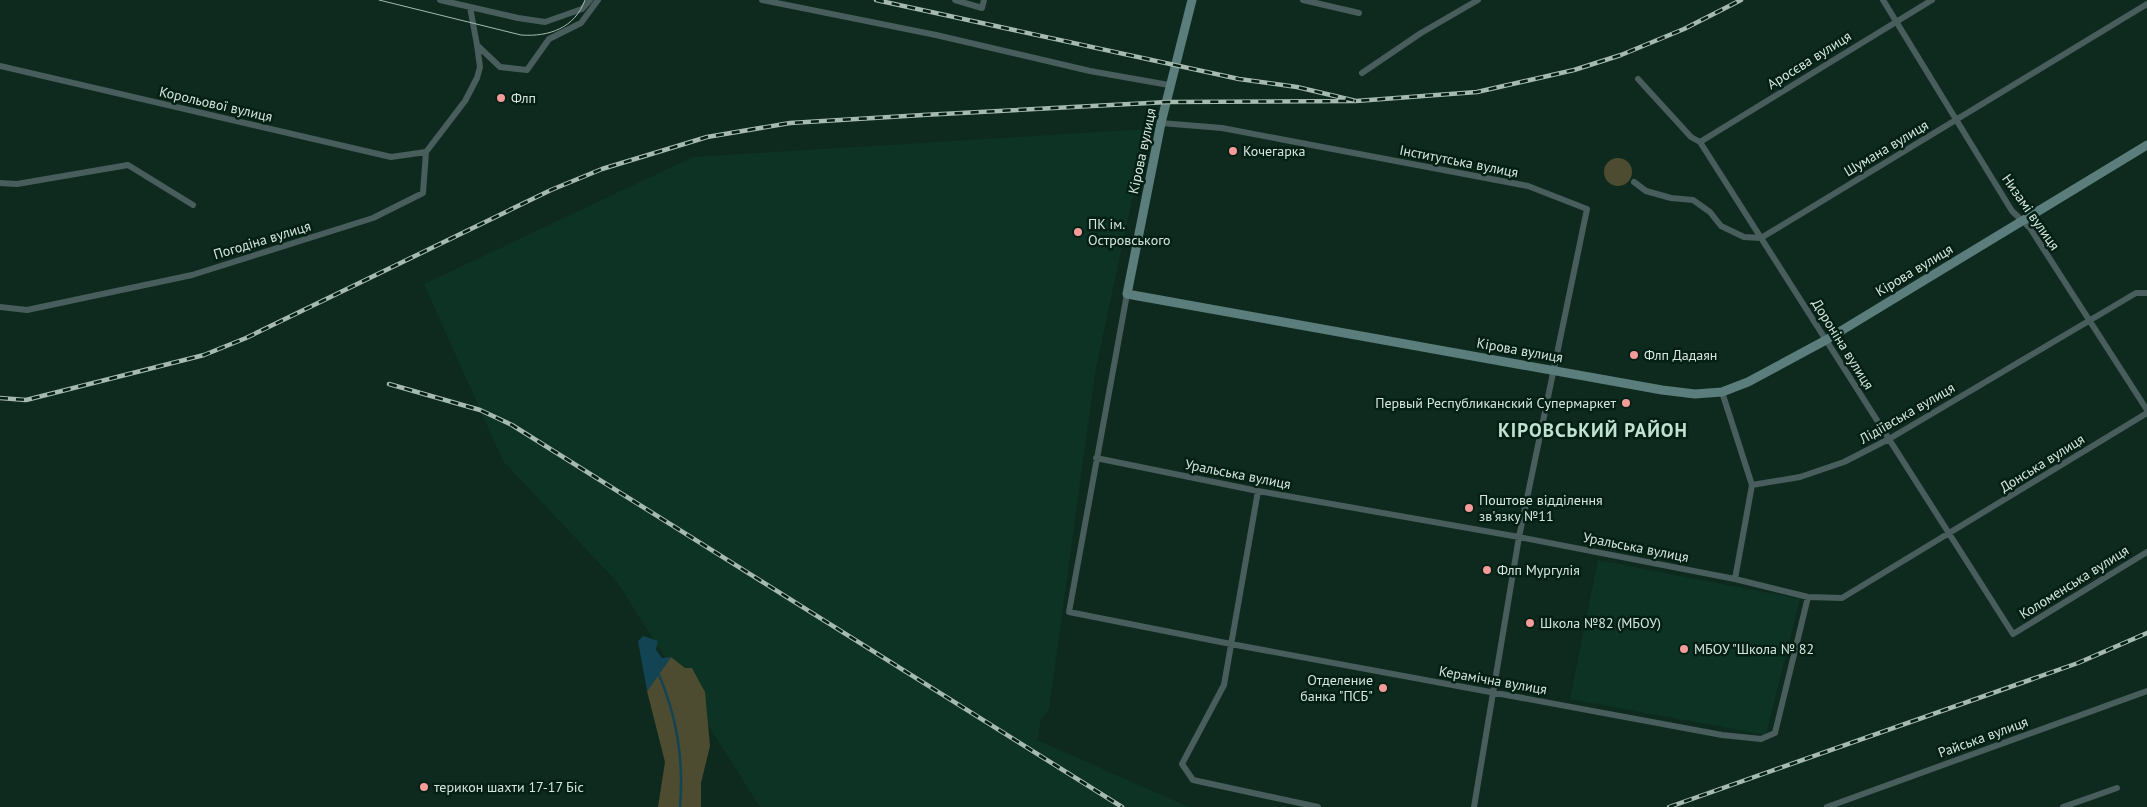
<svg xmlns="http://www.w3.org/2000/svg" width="2147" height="807" font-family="'PT Sans',sans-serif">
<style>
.built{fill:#0d3324}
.green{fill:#4d4c30}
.water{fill:#124453}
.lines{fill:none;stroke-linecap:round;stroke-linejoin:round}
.stream{stroke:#124453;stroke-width:2.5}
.minor{stroke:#485d5c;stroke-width:6}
.secondary{stroke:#5b7d7b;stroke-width:9}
.tram{stroke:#a7bab1;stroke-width:1}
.rail-casing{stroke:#a7bab1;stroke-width:4.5}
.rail{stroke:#042015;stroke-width:2.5;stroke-dasharray:8;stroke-linecap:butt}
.poi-dot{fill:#f59b99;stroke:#042015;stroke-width:2}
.labels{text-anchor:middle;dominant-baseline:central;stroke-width:5;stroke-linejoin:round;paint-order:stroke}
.street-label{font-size:14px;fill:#d6e6de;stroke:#042015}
.poi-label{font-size:14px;fill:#d6e6de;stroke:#042015;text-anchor:start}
.district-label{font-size:19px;font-weight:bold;letter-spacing:1px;fill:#c1e1d1;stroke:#042015}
</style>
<rect width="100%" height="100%" fill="#0e2a1e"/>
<path class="built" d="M1147,129l-52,244 -46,337 -8,9 -4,21 152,67h-429l-143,-225 -114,-121 -79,-177 269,-127z
M1598,560l202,39 -34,136 -196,-36z"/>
<path class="green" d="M1604 172a14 14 0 1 1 28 0a14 14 0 1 1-28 0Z
M671,657l14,11h7l13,24 5,54 -9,37v24h-43l7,-45 -18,-71z"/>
<path class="water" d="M643,636l15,5 -2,9 6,8 9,-1 -24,34 -9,-50z"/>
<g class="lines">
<path class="stream" d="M659,675c18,42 25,86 21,132"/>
<path class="minor" d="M440,0l78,18 27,4 37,-13 8,-9
M762,0l174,35 154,36 79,14
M955,0l27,8 2,-8
M1303,0l56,13
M1883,0l129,211 18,17 117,182
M470,7l7,38 23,22 27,3 22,-31 32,-16 17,-23
M0,66l391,91 35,-5
M1362,73l59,-40 57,-33
M1638,79l53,58 9,5 313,492 134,-82
M1161,123l61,5 306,58 59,23 -68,328 -45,270
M1700,142l232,-142
M1634,182l12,9 25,7 22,2 17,12 11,14 23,11 17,1 386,-234
M0,183l17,1 111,-19 65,40
M1127,294l-58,318 162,32 491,91 39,4 14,-6 33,-136
M0,307l27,3 165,-35 181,-57 50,-25 3,-41 39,-51 12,-23 3,-11 -3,-22
M1722,392l30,93
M1096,458l162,33 261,46 216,42 73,18 34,1 305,-185
M1258,491l-34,194 -42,79 11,16 125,27
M1735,579l17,-94 48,-8 44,-15 45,-23 247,-146h11
M1827,807l320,-116
M2063,807l54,-19"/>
<path class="secondary" d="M1192,0l-31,123 -34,171 535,96 33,4 27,-2 26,-10 78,-42 321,-195"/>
<path class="tram" d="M379,0l142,35c28,2 54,-7 64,-35"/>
<g class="rail-casing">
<path id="rail" d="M876,0l363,79 58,8 59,14 121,-9 97,-22 47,-15 63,-26 57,-29
M389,384l91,26 32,15 610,382
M0,398l26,2 178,-45 42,-17 305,-148 51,-21 105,-32 83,-14 133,-8 245,-13 188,-1
M1669,807l409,-144 69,-30"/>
</g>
<use href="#rail" class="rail"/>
</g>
<g class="poi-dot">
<circle cx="501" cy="98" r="5"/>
<circle cx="1233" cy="151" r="5"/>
<circle cx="1078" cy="232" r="5"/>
<circle cx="1634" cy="355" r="5"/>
<circle cx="1626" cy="403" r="5"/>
<circle cx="1469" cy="508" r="5"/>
<circle cx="1487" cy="570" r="5"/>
<circle cx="1530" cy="623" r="5"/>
<circle cx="1684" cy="649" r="5"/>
<circle cx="1383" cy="688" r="5"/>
<circle cx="424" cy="787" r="5"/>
</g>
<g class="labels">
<g class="street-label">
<text transform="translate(1809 60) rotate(-32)">Аросєва вулиця</text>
<text transform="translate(216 104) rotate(13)">Корольової вулиця</text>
<text transform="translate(1886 148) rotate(-31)">Шумана вулиця</text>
<text transform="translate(1142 151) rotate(-78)">Кірова вулиця</text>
<text transform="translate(1459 161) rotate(11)">Інститутська вулиця</text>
<text transform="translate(2031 212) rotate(55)">Низамі вулиця</text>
<text transform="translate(262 240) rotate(-17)">Погодіна вулиця</text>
<text transform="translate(1914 270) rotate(-31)">Кірова вулиця</text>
<text transform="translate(1843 344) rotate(58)">Дороніна вулиця</text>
<text transform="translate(1520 350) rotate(10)">Кірова вулиця</text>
<text transform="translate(1907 413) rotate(-30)">Лідіївська вулиця</text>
<text transform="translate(2042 463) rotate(-32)">Донська вулиця</text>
<text transform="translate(1238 474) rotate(11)">Уральська вулиця</text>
<text transform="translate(1636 547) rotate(11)">Уральська вулиця</text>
<text transform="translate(2074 582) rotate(-32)">Коломенська вулиця</text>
<text transform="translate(1493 680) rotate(10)">Керамічна вулиця</text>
<text transform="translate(1983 737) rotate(-20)">Райська вулиця</text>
</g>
<g class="poi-label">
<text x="511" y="98">Флп</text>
<text x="1243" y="151">Кочегарка</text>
<text x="1088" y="224">ПК ім.<tspan x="1088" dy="16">Островського</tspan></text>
<text x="1644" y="355">Флп Дадаян</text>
<text x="1616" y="403" text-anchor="end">Первый Республиканский Супермаркет</text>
<text x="1479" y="500">Поштове відділення<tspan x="1479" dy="16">зв'язку №11</tspan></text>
<text x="1497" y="570">Флп Мургулія</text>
<text x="1540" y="623">Школа №82 (МБОУ)</text>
<text x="1694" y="649">МБОУ "Школа № 82</text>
<text x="1373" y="680" text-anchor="end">Отделение<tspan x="1373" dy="16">банка "ПСБ"</tspan></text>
<text x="434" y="787">терикон шахти 17-17 Біс</text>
</g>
<g class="district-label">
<text x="1593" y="430">КІРОВСЬКИЙ РАЙОН</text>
</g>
</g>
</svg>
